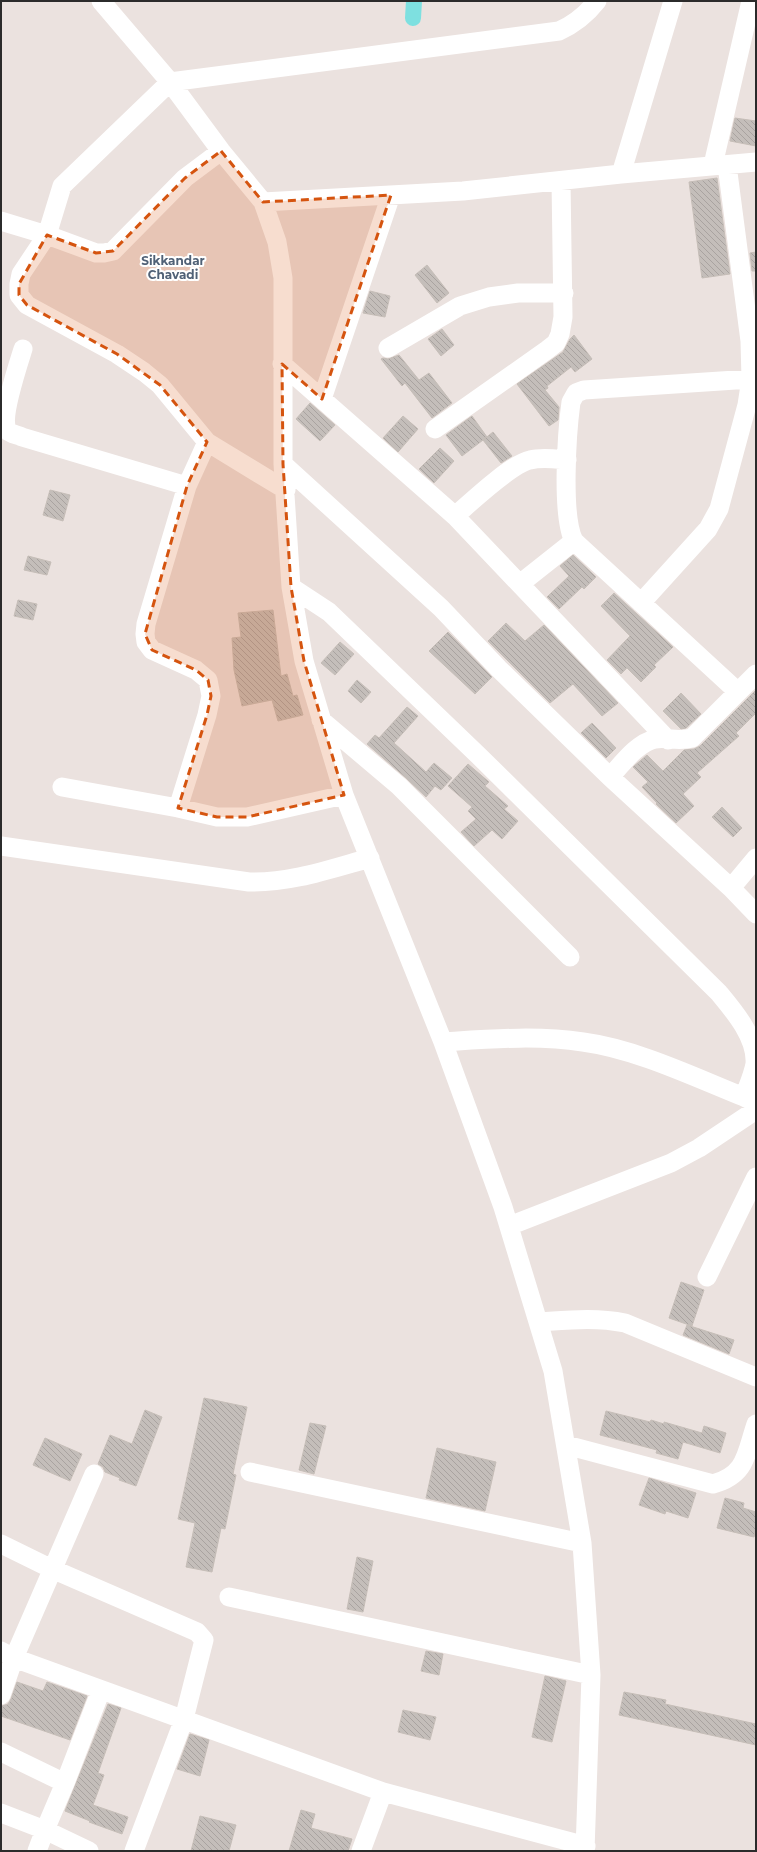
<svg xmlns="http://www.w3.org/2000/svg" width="757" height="1852" font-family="Montserrat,sans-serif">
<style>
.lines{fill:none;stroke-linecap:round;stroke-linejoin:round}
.canal{stroke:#7ee0e0;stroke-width:16}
.building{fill:url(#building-back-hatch);stroke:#c6beb8}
.minor{stroke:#fff;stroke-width:19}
.marked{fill:#d5540f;fill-opacity:0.2;stroke:#d5540f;stroke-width:3;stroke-dasharray:8 5;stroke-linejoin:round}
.labels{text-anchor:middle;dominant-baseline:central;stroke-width:4;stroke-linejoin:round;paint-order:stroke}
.neighbourhood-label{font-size:12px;font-weight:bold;fill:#506176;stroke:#fff}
</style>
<defs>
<pattern id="building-back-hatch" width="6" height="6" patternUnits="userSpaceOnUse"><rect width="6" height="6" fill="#c4beba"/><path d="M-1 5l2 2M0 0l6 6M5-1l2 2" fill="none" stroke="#a9a3a0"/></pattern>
</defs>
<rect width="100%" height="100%" fill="#ebe2df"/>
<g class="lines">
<path class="canal" d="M413,18l1,-17"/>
</g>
<path class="building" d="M735,118l21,3v25l-26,-5z
M717,178l13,96 -28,4 -13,-96z
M756,252v19h-4l-2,-18z
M427,265l22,28 -12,10 -22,-28z
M370,291l20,5 -5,21 -22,-4z
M442,329l12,16 -13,11 -13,-17z
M574,335l18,24 -17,13 -4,-5 -24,19 1,2 -3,2 14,17 -1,13 -9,6 -32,-42 46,-32 7,-13z
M399,355l20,25 10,-7 23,30 -20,15 -27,-35 -3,3 -21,-27 2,-1 5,1z
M310,403l25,22 -15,16 -24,-22z
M403,416l15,13 -20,23 -15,-14z
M472,416l15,21 -25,19 -16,-21z
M493,432l19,24 -11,7 -18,-23z
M440,448l14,13 -20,22 -15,-14z
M50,490l20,5 -7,26 -20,-6z
M573,555l23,22 -12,12 -2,-2 -23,22 -12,-12 22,-21 -9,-10z
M28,556l23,6 -4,13 -23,-5z
M614,593l59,54 -19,18 2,2 -15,15 -14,-14 -6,6 -14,-14 23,-24 -29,-30z
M18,600l19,4 -4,16 -19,-4z
M273,610l8,66 6,-2 6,22 4,-1 6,20 -25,6 -6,-21 -30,6 -8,-36 -2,-32 9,-1 -3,-24z
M506,623l19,18 19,-16 74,78 -16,13 -29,-32 -23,19 -62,-62z
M448,632l44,45 -17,17 -46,-43z
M340,642l14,12 -19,21 -14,-12z
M357,680l14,12 -10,11 -13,-12z
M756,690v23l-20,20 3,3 -42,37 4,4 -18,17 11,12 -18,17 -20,-19 1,-1 -15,-16 6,-5 -15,-15 14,-12 16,16 21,-21 10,-1 6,-3z
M681,693l20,21 -15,14 -5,1 -18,-18z
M407,707l11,9 -24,27 32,29 8,-9 18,15 -11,12 -6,-4 -9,11 -20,-19 -39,-34 8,-9 4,3z
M592,723l24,25 -10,10 -25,-25z
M468,764l21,18 -4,4 23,20 -4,3 14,12 -16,18 -10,-9 -18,16 -13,-14 15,-13 -8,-8 4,-4 -24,-21z
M722,807l20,21 -9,9 -21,-20z
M681,1282l23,8 -12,36 -23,-8z
M687,1325l47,15 -5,14 -46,-19z
M204,1398l43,9 -14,67 3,1 -11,54 -4,-1 -9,44 -26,-5 9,-44 -17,-4z
M145,1410l17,7 -26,69 -17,-6 1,-2 -15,-6 -2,-5 -5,-3 12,-29 22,9z
M606,1411l44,11 1,-2 13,4v-2l38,11 2,-7 22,7 -6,20 -37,-11 -5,17 -22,-6 1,-3 -57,-15z
M310,1423l16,3 -12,48 -15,-4z
M45,1438l37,16 -12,27 -37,-16z
M437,1448l59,14 -11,49 -59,-13z
M649,1478l47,15 -8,25 -22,-7 -1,3 -26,-9z
M725,1498l19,5 -1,5 13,4v17l-2,8 -37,-9z
M357,1557l16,4 -10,51 -16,-3z
M426,1651l17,3 -4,21 -18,-4z
M545,1676l21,5 -14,61 -20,-5z
M17,1682l26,9 4,-9 40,14 -17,44 -69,-24 1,-10 6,-2 3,-5z
M624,1692l42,8 -1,4 91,20v21l-137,-30z
M108,1704l13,4 -23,65 6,2 -11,30 35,12 -6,17 -33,-12 1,-1 -25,-10z
M403,1710l33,7 -6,23 -32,-8z
M190,1734l19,6 -9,36 -23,-7z
M301,1810l14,4 -4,14 41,11 -4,12h-59z
M200,1816l36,9 -7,26h-38z"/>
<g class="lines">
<path class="minor" d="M101,1l69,81 51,69 42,51 14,40 6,36v186l8,123 13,74 40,134 99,247 60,165 50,164 29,172 9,132 -6,176
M713,165l38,-164
M621,174l52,-173
M263,202l200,-11 158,-17 135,-12
M1,221l46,14 49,18h8l9,-2 72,-73 36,-27
M388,348l72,-42 29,-9 29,-4h46
M23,349c-5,16 -23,70 -15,82 3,3 10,4 14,6l165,49
M282,364l173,152 213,224
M322,399l69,-204
M435,429l112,-79 9,-7 4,-9 3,-17 -2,-136
M283,464l158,144 58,61 111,108 121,111 25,-30
M286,490l-79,-48 -47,-57 -16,-13 -27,-18 -90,-49 -8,-10v-11l2,-10 26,-39 15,-49 108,-104 389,-51c16,-7 27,-16 38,-30
M455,516c16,-14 56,-52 75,-56 12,-3 25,-1 37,0
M521,583l53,-42
M291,587l38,25 150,144 240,237c15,18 38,45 36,71 -2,11 -7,22 -11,33
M641,603l67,-74 11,-20 28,-104 4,-26 -1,-38 -23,-176
M738,692l-164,-151c-13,-25 -7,-109 -3,-139l5,-9 8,-3 167,-11
M321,720l78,66 171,171
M610,777c12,-13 27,-34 45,-38 13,-2 23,3 37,-1l64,-64
M62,787l116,21 39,9h30l97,-22
M178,808l29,-93 4,-19 -3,-16 -12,-10 -44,-20 -6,-8 -1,-8 1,-10 41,-138 20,-44
M1,846l248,36c42,1 81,-13 121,-24
M731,888l25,26
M443,1042c47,-3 94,-7 140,0 53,7 111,35 161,55l12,6
M509,1226l162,-63 28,-15 57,-38
M707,1277l49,-100
M539,1322c30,-2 57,-5 86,1l131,54
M566,1445l147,39c34,-9 33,-31 43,-60
M250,1472l332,71
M1,1544l51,25 145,63 7,8 -20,79 -50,132
M229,1597l362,78
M1,1651l13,7 369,134 203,54
M1,1695l13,-37 80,-184
M1,1752l64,31 -20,47 44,21
M65,1783l36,-93
M1,1813l44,17 -8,21
M361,1851l22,-59"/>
</g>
<path class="marked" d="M221,151l42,51 128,-7 -69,204 -40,-35 1,100 8,123 13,74 40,134 -97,22h-30l-39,-9 29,-93 4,-19 -3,-16 -12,-10 -44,-20 -7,-16 42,-148 20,-44 -47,-57 -43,-31 -90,-49 -8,-10v-11l28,-49 49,18 17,-2 72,-73z"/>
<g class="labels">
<g class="neighbourhood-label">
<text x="173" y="260">Sikkandar<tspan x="173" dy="14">Chavadi</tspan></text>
</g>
</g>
<rect width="757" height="1852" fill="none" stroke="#2b2b2b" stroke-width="4"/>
</svg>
